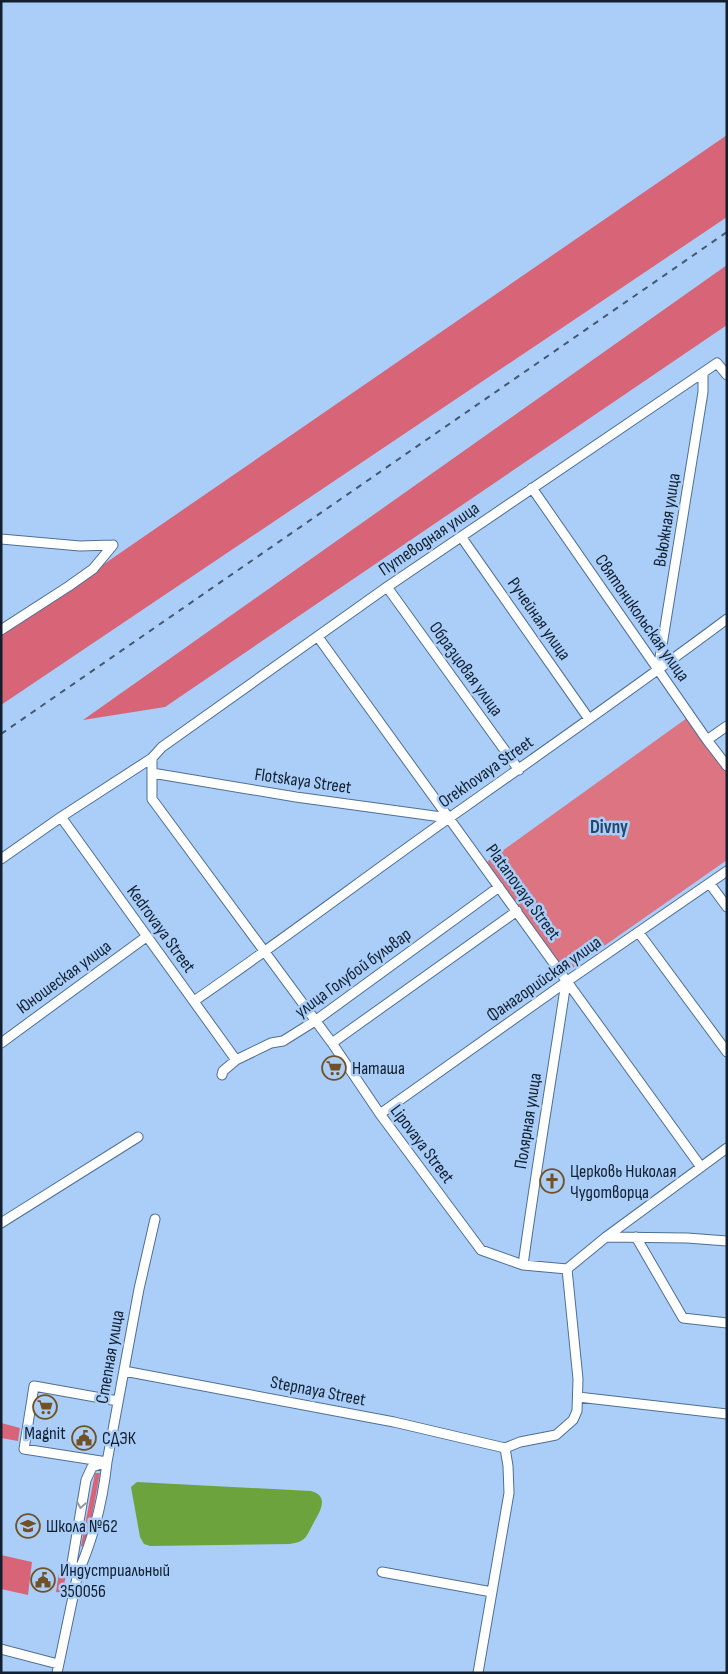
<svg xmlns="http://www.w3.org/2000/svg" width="728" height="1674" font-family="'Sofia Sans Condensed',sans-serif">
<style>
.green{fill:#dc7482}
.forest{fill:#d86577}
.water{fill:#6da33d}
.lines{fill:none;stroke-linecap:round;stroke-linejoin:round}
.minor-casing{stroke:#4e6f95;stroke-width:11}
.minor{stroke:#fff;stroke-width:9}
.rail{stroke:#445871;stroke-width:2;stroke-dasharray:6 6;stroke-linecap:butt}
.oneway{stroke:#949aa1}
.labels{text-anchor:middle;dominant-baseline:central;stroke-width:5;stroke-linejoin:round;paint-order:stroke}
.street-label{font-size:18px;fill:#121f2f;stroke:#aacef8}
.poi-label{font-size:18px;fill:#121f2f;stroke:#aacef8;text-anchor:start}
.neighbourhood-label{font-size:19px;font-weight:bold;fill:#274669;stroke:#aacef8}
</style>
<rect width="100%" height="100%" fill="#aacef8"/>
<path class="green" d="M687,718l40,55v87l-163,114 -80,-110z"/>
<path class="forest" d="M727,135v82l-726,488v-70z
M727,265v60l-562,382 -82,13z
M1,1423l19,5 -2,13 -17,-3z
M95,1473h5l-10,54 -6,20 -3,-1z
M1,1555l31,7 -4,33 -27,-6z
M60,1566h7l-4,27 -7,-1z"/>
<path class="water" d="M137,1482l174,9c19,5 9,21 2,33 -2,4 -5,10 -8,14 -4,4 -10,5 -15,6l-140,2 -6,-2 -4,-7 -9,-50z"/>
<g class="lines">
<g class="minor-casing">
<path id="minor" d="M532,488l175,252 20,26
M462,538l127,181
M1,539l79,7 33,-1
M387,587l132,183
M1,630l68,-44 24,-17 20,-24
M318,637l383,530
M658,670l45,-278v-18
M707,740l20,-14
M152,773l144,24 153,21
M61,817l175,243
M1,859l60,-42 91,-59
M710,884l17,23
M639,933l88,119
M194,1001c86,-59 170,-123 255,-183 94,-66 187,-131 278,-199
M1,1043l145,-106
M332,1043l185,-132
M222,1075l1,-4 13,-11 35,-17 12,-2 32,-20 184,-134
M380,1114l186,-132 161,-111
M1,1223l137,-86
M606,1237l81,1 40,3
M636,1237l47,81 44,5
M523,1265c13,-95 29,-189 43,-283
M567,1269l-44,-4 -42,-15 -101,-136 -48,-71 -180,-244v-41l10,-11 225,-160 330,-224 10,12
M567,1269l39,-32 121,-89
M124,1371l270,51 111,26
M578,1397l149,17
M505,1448l15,-6 36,-7 17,-15 4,-9 1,-32 -11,-110
M382,1572l110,20
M78,1573c15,-34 25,-74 29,-111l-83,-13 10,-63 84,15
M1,1649l57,15
M57,1673l21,-100 -6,-10 14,-83 6,-13 15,-5 32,-173 16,-70
M478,1673l31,-180 -1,-27 -3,-18"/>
</g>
<use href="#minor" class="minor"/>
<path class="rail" d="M1,734l726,-502"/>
</g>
<defs><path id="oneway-chevron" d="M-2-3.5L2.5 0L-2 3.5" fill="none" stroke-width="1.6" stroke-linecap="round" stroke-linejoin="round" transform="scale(1.25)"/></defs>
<use class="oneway" href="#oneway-chevron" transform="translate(81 1505) rotate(100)"/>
<defs>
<g id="supermarket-ring" transform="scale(1.25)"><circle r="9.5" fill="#aacef8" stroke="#715227" stroke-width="1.5"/><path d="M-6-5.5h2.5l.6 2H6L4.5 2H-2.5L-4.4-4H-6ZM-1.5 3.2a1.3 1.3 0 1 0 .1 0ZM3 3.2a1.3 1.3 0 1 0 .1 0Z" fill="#715227"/></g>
<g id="church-ring" transform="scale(1.25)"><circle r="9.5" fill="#aacef8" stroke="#715227" stroke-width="1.5"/><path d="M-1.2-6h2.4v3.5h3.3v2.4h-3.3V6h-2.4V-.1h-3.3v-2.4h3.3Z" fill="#715227"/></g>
<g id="civic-ring" transform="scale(1.25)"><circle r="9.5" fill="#aacef8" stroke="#715227" stroke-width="1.5"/><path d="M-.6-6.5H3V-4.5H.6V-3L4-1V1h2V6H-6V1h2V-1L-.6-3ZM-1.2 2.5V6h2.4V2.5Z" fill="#715227"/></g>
<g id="school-ring" transform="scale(1.25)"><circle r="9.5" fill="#aacef8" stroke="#715227" stroke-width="1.5"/><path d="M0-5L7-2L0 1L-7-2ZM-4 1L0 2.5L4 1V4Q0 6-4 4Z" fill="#715227"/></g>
</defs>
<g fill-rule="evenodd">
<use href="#supermarket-ring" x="334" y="1068"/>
<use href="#church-ring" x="552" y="1181"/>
<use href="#supermarket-ring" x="45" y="1407"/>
<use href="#civic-ring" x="84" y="1438"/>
<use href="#school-ring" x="28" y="1526"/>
<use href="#civic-ring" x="43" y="1580"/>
</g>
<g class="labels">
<g class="street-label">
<text transform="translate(667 520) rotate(-81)">Вьюжная улица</text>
<text transform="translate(429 539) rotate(-34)">Путеводная улица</text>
<text transform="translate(642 618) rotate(55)">Святоникольская улица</text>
<text transform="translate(539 619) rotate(55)">Ручейная улица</text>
<text transform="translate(466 669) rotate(54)">Образцовая улица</text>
<text transform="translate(486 772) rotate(-35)">Orekhovaya Street</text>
<text transform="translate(303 781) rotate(8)">Flotskaya Street</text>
<text transform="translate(523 892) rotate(54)">Platanovaya Street</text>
<text transform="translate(161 929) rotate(54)">Kedrovaya Street</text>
<text transform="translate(353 973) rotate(-36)">улица Голубой бульвар</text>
<text transform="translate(64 977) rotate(-36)">Юношеская улица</text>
<text transform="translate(544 979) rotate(-35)">Фанагорийская улица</text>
<text transform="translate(528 1121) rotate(-81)">Полярная улица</text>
<text transform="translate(422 1144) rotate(53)">Lipovaya Street</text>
<text transform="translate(110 1357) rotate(-80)">Степная улица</text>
<text transform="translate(318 1391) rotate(11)">Stepnaya Street</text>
</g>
<g class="poi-label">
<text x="352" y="1068">Наташа</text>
<text x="570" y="1171">Церковь Николая<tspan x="570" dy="21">Чудотворца</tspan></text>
<text x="45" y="1433" text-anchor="middle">Magnit</text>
<text x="102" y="1438">СДЭК</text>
<text x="46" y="1526">Школа №62</text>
<text x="60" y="1570">Индустриальный<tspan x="60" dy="21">350056</tspan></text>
</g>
<g class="neighbourhood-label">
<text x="609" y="827">Divny</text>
</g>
</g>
<rect width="728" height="1674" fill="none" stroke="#121f2f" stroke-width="5"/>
</svg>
